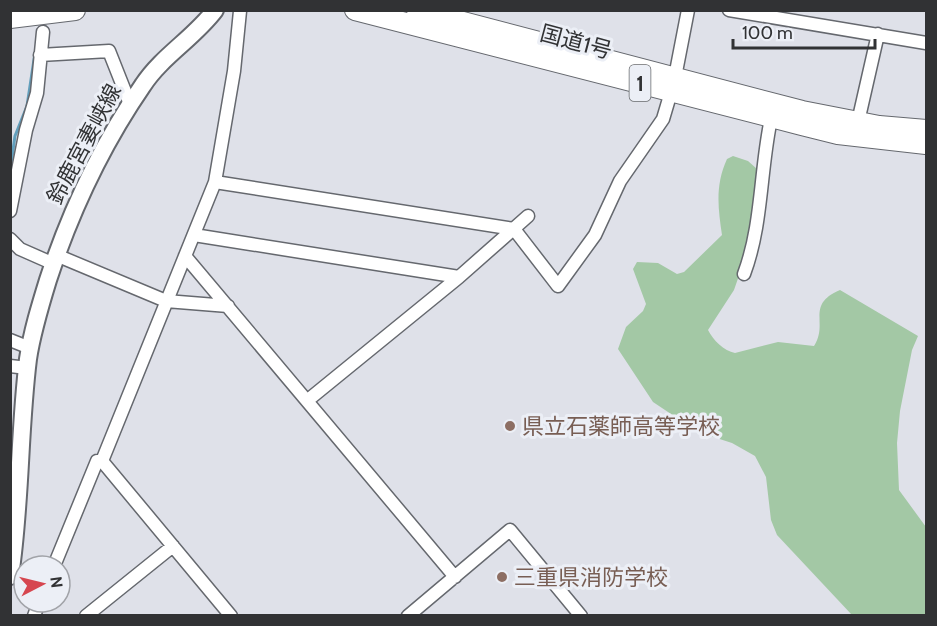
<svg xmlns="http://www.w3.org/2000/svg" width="937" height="626" font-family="Cabin,'Noto Sans JP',sans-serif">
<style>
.green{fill:#a3c8a5}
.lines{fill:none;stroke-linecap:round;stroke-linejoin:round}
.stream{stroke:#629fbc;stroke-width:3}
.minor-casing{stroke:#65686e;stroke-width:15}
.secondary-casing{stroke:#65686e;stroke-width:20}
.trunk-casing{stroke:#65686e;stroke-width:22}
.minor{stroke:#fff;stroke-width:12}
.secondary{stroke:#fff;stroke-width:16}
.trunk{stroke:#fff;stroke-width:20}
.education-dot{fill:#8d6e63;stroke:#eceff6;stroke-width:2}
.labels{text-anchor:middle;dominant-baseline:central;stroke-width:6;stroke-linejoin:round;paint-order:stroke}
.shield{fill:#eceff6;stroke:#696b6e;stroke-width:1.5}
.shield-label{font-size:21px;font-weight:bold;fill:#313234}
.street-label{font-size:22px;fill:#313234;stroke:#eceff6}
.education-label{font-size:22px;fill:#785e54;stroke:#eceff6;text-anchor:start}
</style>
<rect width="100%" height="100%" fill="#dfe1e9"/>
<path class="green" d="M733,156l15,5 9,8 -5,69 -18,52 -26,40c5,10 16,21 27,23l43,-11 36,4c15,-23 -9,-41 26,-56l78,46 -6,14 -12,61 -3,32 2,47 27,37v88h-74l-75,-80 -6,-15 -5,-43 -11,-21 -23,-13 -34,-11 -45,-30 -35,-53 8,-22 17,-16 3,-7 -13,-35 4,-7 21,1 19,11 7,-2 38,-37c-4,-27 -7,-50 5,-76z"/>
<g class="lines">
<path class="stream" d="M10,171l5,-35 12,-30 8,-53"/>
<g class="minor-casing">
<path id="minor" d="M729,10l197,33
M40,55l69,-4 21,53
M675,77l13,-67
M860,113l18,-79
M215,182l299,47 44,57 37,-51 25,-54 43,-62 8,-27
M10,211l16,-81 11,-37 6,-61
M194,235l265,42
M10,239l10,10 34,15
M56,255l110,46 62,5
M185,256l270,321
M744,274c18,-48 16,-100 26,-150
M10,340l20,8
M10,366l17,2
M308,400l151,-123 69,-61
M102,461l129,155
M54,566l43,-105h5l113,-279 19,-111 6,-60
M34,616l5,-14
M86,616l87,-70
M408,616l102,-86 71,86"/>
</g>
<g class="secondary-casing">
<path id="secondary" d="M10,576c11,-72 9,-145 18,-217 4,-27 12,-53 20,-79 23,-70 53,-134 95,-195 19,-29 51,-47 72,-75"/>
</g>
<g class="trunk-casing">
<path id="trunk" d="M355,10l447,115 36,9 88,10
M417,10l385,101 77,15 47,4
M10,18l65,-8"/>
</g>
<use href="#minor" class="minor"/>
<use href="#secondary" class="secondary"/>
<use href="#trunk" class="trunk"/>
</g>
<g class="education-dot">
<circle cx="510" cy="426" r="6"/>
<circle cx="502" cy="577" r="6"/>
</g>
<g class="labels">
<rect class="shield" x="629.5" y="65" width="21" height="36" rx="4.5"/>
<g class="shield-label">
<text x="640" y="83">1</text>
</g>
<g class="street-label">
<text transform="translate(576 42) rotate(15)">国道1号</text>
<text transform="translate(84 144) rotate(-62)">鈴鹿宮妻峡線</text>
</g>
<g class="education-label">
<text x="522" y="426">県立石薬師高等学校</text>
<text x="514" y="577">三重県消防学校</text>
</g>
</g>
<rect width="937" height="626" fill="none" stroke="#313234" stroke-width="24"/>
<g transform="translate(42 584) rotate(83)"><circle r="28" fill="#eceff6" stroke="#a1a3a8" stroke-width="1.5"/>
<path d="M0-4.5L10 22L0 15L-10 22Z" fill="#d6464f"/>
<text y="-9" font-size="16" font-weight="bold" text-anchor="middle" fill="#313234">N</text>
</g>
<path d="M733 39v9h142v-9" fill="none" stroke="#313234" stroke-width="3"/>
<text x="742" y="39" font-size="18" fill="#313234" stroke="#eceff6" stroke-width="4.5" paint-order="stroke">100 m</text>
</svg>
